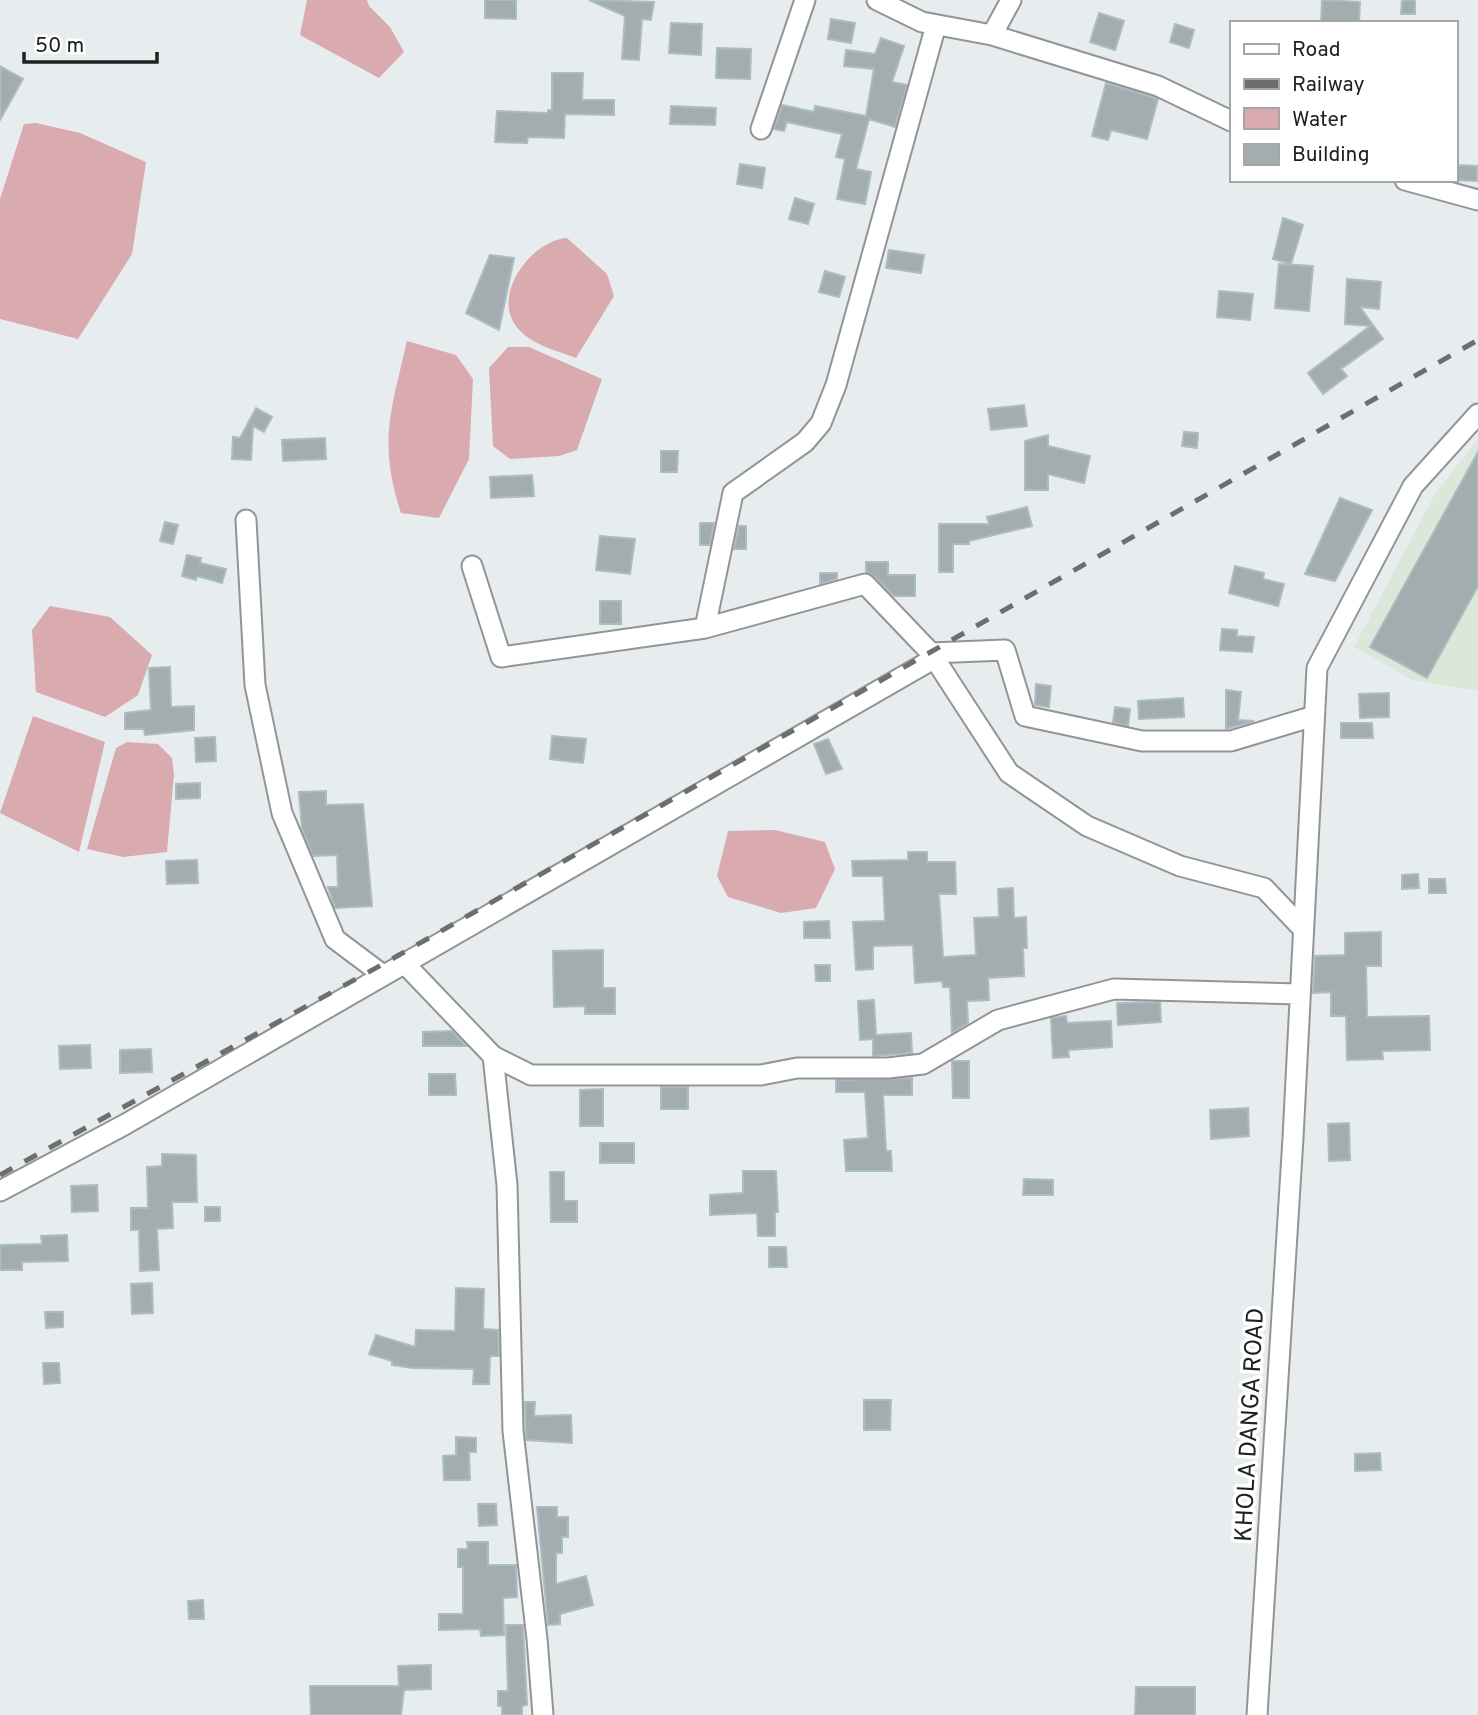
<svg xmlns="http://www.w3.org/2000/svg" width="1478" height="1715" font-family="Overpass,sans-serif">
<style>
.industrial{fill:#dbe8d9}
.water{fill:#d9abaf}
.building{fill:#a3acae;stroke:#aabdc0;stroke-width:2}
.lines{fill:none;stroke-linecap:round;stroke-linejoin:round}
.street-casing{stroke:#949494;stroke-width:23}
.street{stroke:#fff;stroke-width:19}
.rail{stroke:#6e6e6e;stroke-width:5;stroke-dasharray:14 14;stroke-linecap:butt}
.labels{text-anchor:middle;dominant-baseline:central;stroke-width:7;stroke-linejoin:round;paint-order:stroke}
.street-label{font-size:24px;fill:#202020;stroke:#fff}
</style>
<rect width="100%" height="100%" fill="#e7ecef"/>
<path class="industrial" d="M1478,439v30l-107,177 56,32 51,-92v105l-65,-11 -59,-33 81,-153z"/>
<path class="water" d="M307,0h60l2,6 21,21 14,25 -25,26 -79,-43z
M36,123l44,10 66,29 -14,92 -54,85 -78,-20v-120l24,-75z
M567,238l40,36 7,22 -38,62c-21,-8 -49,-14 -62,-35 -20,-32 19,-83 53,-85z
M407,341l49,14 17,24 -4,80 -30,59 -38,-5c-23,-71 -10,-102 6,-172z
M508,347h21l73,32 -25,71 -18,6 -49,3 -17,-13 -4,-78z
M50,606l60,11 42,38 -14,40 -33,22 -69,-25 -4,-62z
M33,716l72,26 -26,110 -79,-39z
M127,742l31,2 14,14 2,16 -7,78 -44,5 -36,-8 29,-101z
M775,830l50,12 10,27 -19,39 -35,5 -53,-16 -11,-21 11,-45z"/>
<path class="building" d="M485,0h31v19l-31,-1z
M589,0l65,2 -3,18 -9,-1 -3,41 -17,-1 3,-43z
M1322,0l38,2 -1,21h-38z
M1402,0h13v14h-14z
M1099,13l25,8 -9,29 -25,-8z
M831,19l24,4 -4,20 -23,-4z
M671,23l31,1 -1,31 -32,-2z
M1175,24l19,6 -5,18 -19,-6z
M881,38l23,8 -12,36 15,3 -12,42 -26,-8 -13,50 15,3 -6,32 -28,-5 8,-40 -9,-2 6,-23 -55,-12 -3,9 -10,-2 8,-24 32,7 1,-6 51,10 8,-47 -30,-3 2,-16 29,4z
M717,48l34,1 -1,30 -34,-1z
M0,66l23,13 -23,41z
M552,73h31l-1,27h32v15l-49,-1 -1,24 -36,-1 -1,6 -32,-1 2,-31 51,2v-3h4z
M1106,83l52,16 -11,40 -36,-9 -3,10 -16,-4z
M671,106l45,2 -1,17 -45,-1z
M740,164l25,4 -3,20 -25,-4z
M1455,165l22,1v15l-22,-1z
M795,198l19,6 -6,20 -19,-5z
M1283,218l20,7 -12,39 -18,-5z
M889,250l35,5 -3,18 -35,-5z
M490,255l24,3 -15,72 -33,-17z
M1279,264l34,2 -4,45 -34,-3z
M825,271l20,6 -6,20 -20,-5z
M1347,279l34,3 -2,27 -19,-2 23,32 -42,30 6,7 -24,18 -15,-21 62,-47 -25,-2z
M1219,291l34,3 -3,26 -33,-3z
M1024,405l3,21 -36,4 -3,-21z
M256,408l16,9 -8,15 -11,-6 -2,34 -19,-1 1,-22 7,1z
M1184,432l14,1 -1,15 -15,-2z
M1048,435v11l42,10 -6,27 -36,-9v16h-23v-49z
M325,438l1,21 -43,2 -1,-21z
M661,451h17l-1,21h-16z
M1478,452v134l-51,92 -57,-31z
M532,475l2,21 -43,2 -1,-21z
M1340,498l32,12 -37,71 -30,-7z
M1027,507l5,19 -63,15v3h-16v28h-14v-48h50l-2,-7z
M165,522l13,3 -5,19 -13,-3z
M700,523h14l-4,22h-10z
M739,526h7v23h-12z
M600,536l35,3 -5,35 -34,-4z
M187,555l14,3 -1,5 26,6 -4,14 -25,-7 -1,4 -14,-4z
M866,562h22v13h27v21h-21l-20,-20 -8,-4z
M1235,566l29,7 -1,6 21,5 -6,22 -49,-13z
M820,573h17v6l-17,5z
M600,601h21v23h-21z
M1222,629l15,1v6l17,1 -2,15 -32,-2z
M170,667l1,40 23,-1v24l-49,5 -1,-6h-19v-16l26,-3 -2,-42z
M1036,684l15,2 -2,21 -14,-2z
M1226,690l15,2 -3,28 16,1 -28,8z
M1389,693v24l-29,1 -1,-24z
M1183,698l1,19 -45,2 -1,-18z
M1115,707l15,2 -2,17 -15,-4z
M1341,723h31l1,15h-32z
M552,736l34,3 -3,24 -33,-4z
M215,737l1,24 -20,1 -1,-24z
M828,739l14,30 -16,5 -12,-30z
M200,783v15l-24,1v-15z
M326,791v14l37,-1 9,102 -37,2 -7,-21h10l-1,-32 -24,1 -11,-27 -3,-37z
M908,852h19v10h28l1,32h-17l4,63 33,-2 -2,-37 25,-1 -1,-28 15,-1 1,30 12,-1 1,31h-4l1,28 -36,2 1,22 -22,1 1,22 -16,10 -2,-46h-7l-1,-6 -27,2 -2,-38 -40,1v23l-17,1 -3,-48 32,-1 -2,-45h-30l-1,-15 56,-1z
M197,860l1,23 -31,1 -1,-23z
M1418,874l1,14 -17,1v-14z
M1429,879h16l1,14h-17z
M829,921l1,17h-26v-16z
M1381,932v34h-15l1,51 62,-1 1,34 -48,1 1,8 -36,1 -1,-44h-15v-24l-18,1 2,-37 30,-1v-22z
M603,950v38h12v26h-30v-8l-31,1 -1,-56z
M815,965h15v16h-14z
M874,1000l2,35 35,-2 1,20 -39,3v-17l-13,1 -2,-39z
M1160,1002l1,20 -43,3 -1,-22z
M1066,1016l1,7 44,-2 1,26 -44,3 1,7 -16,1 -2,-40z
M452,1031l14,15h-43v-14z
M90,1045l1,23 -31,1 -1,-23z
M151,1049l1,23 -32,1v-23z
M952,1061h17v37h-16z
M429,1074h26l1,21h-27z
M912,1078v17h-29l3,56h5l1,20h-46l-2,-31 24,-2 -3,-46h-29v-12z
M661,1087h27v22h-27z
M603,1089v37h-23v-36z
M1248,1108l1,28 -38,3 -1,-29z
M1349,1123l1,37 -21,1 -1,-37z
M600,1143h34v20h-34z
M162,1154l34,1 1,47h-25l1,26 -16,1 2,41 -19,1 -1,-41h-8v-22h17l-1,-41 15,-1z
M743,1171h33l2,41h-3v24h-17l-1,-23 -47,2v-20l33,-2z
M550,1172h14v29h13v21h-26z
M1024,1179l29,1v15h-30z
M97,1185l1,26 -26,1 -1,-26z
M205,1207h15v14h-15z
M67,1235l1,26 -46,1v8h-22v-25l42,-1 -1,-8z
M769,1247h17l1,20h-18z
M152,1283l1,30 -21,1 -1,-30z
M456,1288l28,1 -1,40 15,1 1,26h-9l-1,28h-16l1,-15 -62,-1 -20,-3v-4l-23,-7 7,-19 39,12 1,-17 39,1z
M45,1312h18v15l-17,1z
M43,1363h16l1,20 -16,1z
M864,1400h27l-1,30h-26z
M525,1402h10l-1,14 37,-1 1,28 -46,-3z
M456,1437l20,1v14h-7l1,28h-26l-1,-24 13,-1z
M1380,1453l1,17 -26,1v-17z
M478,1504h18l1,21 -18,1z
M537,1507h20v10h11v20h-6v16h-6v31l30,-8 7,29 -33,9v10l-12,1z
M467,1542h21v23h28l1,32 -14,1 1,37 -23,1 -1,-7 -41,1v-16h24v-47h-5v-18h10z
M203,1600l1,19h-15l-1,-18z
M506,1625h17l4,80 -5,1v9h-20v-9h-4v-15h10z
M431,1665v24l-27,1 -3,25h-90l-1,-29h89l-1,-20z
M1136,1687h59v28h-60z"/>
<g class="lines">
<g class="street-casing">
<path id="street" d="M877,0l45,22 70,13 19,-35
M992,35l166,51 73,35
M761,129l44,-129
M1405,180l73,20
M246,520l9,165 27,128 53,126 48,36
M472,566l29,91 204,-29 160,-44 66,69 78,120 78,53 93,40 84,22 39,41
M705,628l28,-135 72,-51 16,-19 15,-38 100,-360
M931,653l74,-3 20,66 117,25h89l83,-25
M404,963l89,93 14,129 6,246 24,208 6,76
M493,1056l38,19h230l36,-7h91l35,-4 75,-44 116,-31 186,5
M0,1191l124,-66 811,-467
M1257,1715l36,-577 24,-470 96,-182 65,-72"/>
</g>
<use href="#street" class="street"/>
<path class="rail" d="M0,1175l385,-212 1093,-623"/>
</g>
<g class="labels">
<g class="street-label">
<text transform="translate(1251 1425) rotate(-87)">KHOLA DANGA ROAD</text>
</g>
</g>
<rect x="1230" y="21" width="228" height="161" fill="#ffffff" stroke="#a6a6a6" stroke-width="2"/>
<rect x="1244" y="44" width="35" height="10" fill="#ffffff" stroke="#a6a6a6" stroke-width="2"/>
<text x="1292" y="56" font-size="21" fill="#202020">Road</text>
<rect x="1244" y="79" width="35" height="10" fill="#6e6e6e" stroke="#a6a6a6" stroke-width="2"/>
<text x="1292" y="91" font-size="21" fill="#202020">Railway</text>
<rect x="1244" y="108" width="35" height="21" fill="#d9abaf" stroke="#a6a6a6" stroke-width="2"/>
<text x="1292" y="126" font-size="21" fill="#202020">Water</text>
<rect x="1244" y="144" width="35" height="21" fill="#a3acae" stroke="#a6a6a6" stroke-width="2"/>
<text x="1292" y="161" font-size="21" fill="#202020">Building</text>
<path d="M24 52v10h133v-10" fill="none" stroke="#202020" stroke-width="3.5"/>
<text x="35" y="52" font-size="21" fill="#202020" stroke="#ffffff" stroke-width="5" paint-order="stroke">50 m</text>
</svg>
